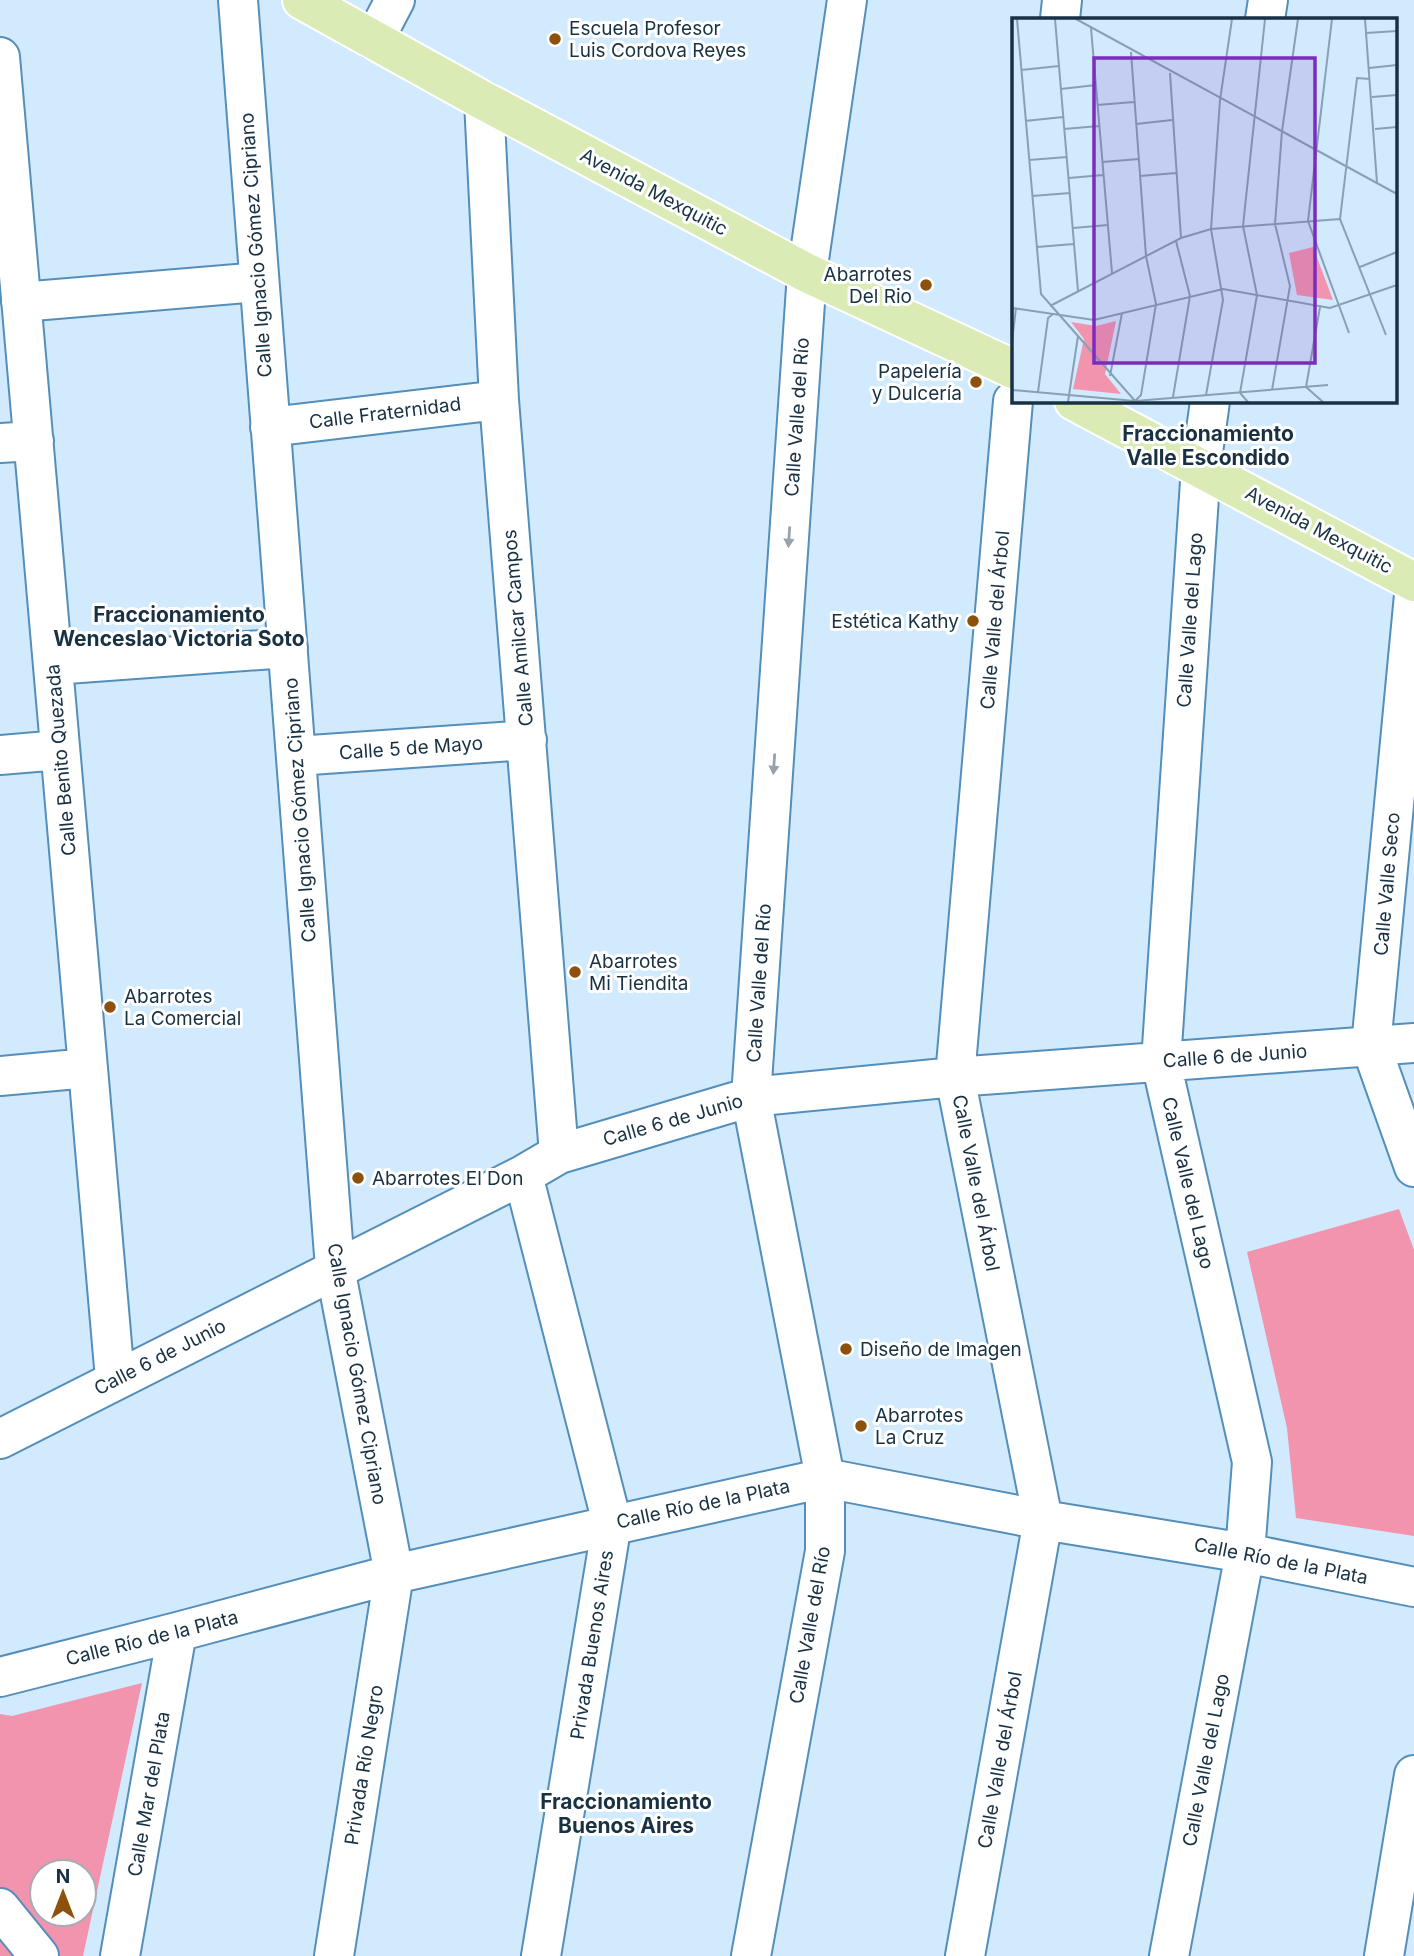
<svg xmlns="http://www.w3.org/2000/svg" width="1414" height="1956" font-family="Inter,sans-serif">
<style>
.green{fill:#f294ae;fill-rule:evenodd}
.lines{fill:none;stroke-linecap:round;stroke-linejoin:round}
.minor-casing{stroke:#548eba;stroke-width:42}
.major-casing{stroke:#fff;stroke-width:42}
.minor{stroke:#fff;stroke-width:38}
.major{stroke:#dbebb6;stroke-width:38}
.oneway{fill:#97a2aa}
.poi-dot{fill:#8c510c;stroke:#fff;stroke-width:2.5}
.labels{text-anchor:middle;dominant-baseline:central;stroke-width:6;stroke-linejoin:round;paint-order:stroke}
.poi-label{font-size:19px;fill:#183143;stroke:#fff;text-anchor:start}
.street-label{font-size:19px;fill:#183143;stroke:#fff}
.neighbourhood-label{font-size:21px;font-weight:bold;fill:#183143;stroke:#fff}
.inset-road{fill:none;stroke:#88a0b3;stroke-width:2}
.view{fill:#7b2cbf;fill-opacity:0.15;stroke:#7b2cbf;stroke-width:3.5}
.inset-edge{fill:none;stroke:#183143;stroke-width:3.5}
</style>
<rect width="100%" height="100%" fill="#d2eafd"/>
<path class="green" d="M1399,1209l15,41v286l-118,-18 -9,-90 -40,-176z
M142,1683l-59,273h-83v-242l12,2zM42,1872h42v42h-42z"/>
<g class="lines">
<g class="minor-casing">
<path id="minor" d="M238,0l97,1268 59,306 -60,382
M1060,19l2,-19
M1265,19l3,-19
M374,40l21,-40
M0,57l115,1322
M484,101l15,299 60,754
M21,302l238,-20
M270,427l229,-27
M0,443l34,-2
M1414,595l-43,451 43,121
M53,665l235,-17
M0,755l60,-5
M296,756l231,-16
M0,1076l88,-8
M523,1175l89,348 -71,433
M0,1439l523,-264 36,-21 192,-57 204,-20 459,-34
M0,1677l177,-45 217,-58 431,-96 218,42 202,33 169,34
M0,1908l39,48
M120,1956l57,-324
M751,1956l74,-405v-73l-74,-381 56,-824 40,-273
M965,1956l78,-436 -88,-443 58,-676
M1169,1956l76,-403 7,-91 -91,-400 40,-595 9,-66
M1384,1956l30,-181"/>
</g>
<g class="major-casing">
<path id="major" d="M302,0l182,101 323,172 206,96
M1074,401l340,181"/>
</g>
<use href="#minor" class="minor"/>
<use href="#major" class="major"/>
</g>
<defs><path id="oneway-solid" d="M-6-.8H1V-3.2L6.5 0L1 3.2V.8H-6Z" transform="scale(1.75)"/></defs>
<g class="oneway">
<use href="#oneway-solid" transform="translate(789 537) rotate(94)"/>
<use href="#oneway-solid" transform="translate(774 764) rotate(94)"/>
</g>
<g class="poi-dot">
<circle cx="555" cy="39" r="7"/>
<circle cx="926" cy="285" r="7"/>
<circle cx="976" cy="382" r="7"/>
<circle cx="973" cy="621" r="7"/>
<circle cx="575" cy="972" r="7"/>
<circle cx="110" cy="1007" r="7"/>
<circle cx="358" cy="1178" r="7"/>
<circle cx="846" cy="1349" r="7"/>
<circle cx="861" cy="1426" r="7"/>
</g>
<g class="labels">
<g class="poi-label">
<text x="569" y="28">Escuela Profesor<tspan x="569" dy="22">Luis Cordova Reyes</tspan></text>
<text x="912" y="274" text-anchor="end">Abarrotes<tspan x="912" dy="22">Del Rio</tspan></text>
<text x="962" y="371" text-anchor="end">Papelería<tspan x="962" dy="22">y Dulcería</tspan></text>
<text x="959" y="621" text-anchor="end">Estética Kathy</text>
<text x="589" y="961">Abarrotes<tspan x="589" dy="22">Mi Tiendita</tspan></text>
<text x="124" y="996">Abarrotes<tspan x="124" dy="22">La Comercial</tspan></text>
<text x="372" y="1178">Abarrotes El Don</text>
<text x="860" y="1349">Diseño de Imagen</text>
<text x="875" y="1415">Abarrotes<tspan x="875" dy="22">La Cruz</tspan></text>
</g>
<g class="street-label">
<text transform="translate(654 192) rotate(28)">Avenida Mexquitic</text>
<text transform="translate(256 245) rotate(-94)">Calle Ignacio Gómez Cipriano</text>
<text transform="translate(385 413) rotate(-7)">Calle Fraternidad</text>
<text transform="translate(797 417) rotate(-86)">Calle Valle del Río</text>
<text transform="translate(1319 530) rotate(28)">Avenida Mexquitic</text>
<text transform="translate(995 620) rotate(-85)">Calle Valle del Árbol</text>
<text transform="translate(1190 620) rotate(-86)">Calle Valle del Lago</text>
<text transform="translate(518 628) rotate(-95)">Calle Amilcar Campos</text>
<text transform="translate(411 748) rotate(-4)">Calle 5 de Mayo</text>
<text transform="translate(61 760) rotate(-95)">Calle Benito Quezada</text>
<text transform="translate(300 810) rotate(-94)">Calle Ignacio Gómez Cipriano</text>
<text transform="translate(1387 884) rotate(-85)">Calle Valle Seco</text>
<text transform="translate(759 983) rotate(-86)">Calle Valle del Río</text>
<text transform="translate(1235 1056) rotate(-4)">Calle 6 de Junio</text>
<text transform="translate(673 1120) rotate(-16)">Calle 6 de Junio</text>
<text transform="translate(976 1183) rotate(79)">Calle Valle del Árbol</text>
<text transform="translate(1188 1183) rotate(77)">Calle Valle del Lago</text>
<text transform="translate(160 1357) rotate(-27)">Calle 6 de Junio</text>
<text transform="translate(357 1374) rotate(80)">Calle Ignacio Gómez Cipriano</text>
<text transform="translate(703 1504) rotate(-12)">Calle Río de la Plata</text>
<text transform="translate(1281 1561) rotate(11)">Calle Río de la Plata</text>
<text transform="translate(810 1625) rotate(-80)">Calle Valle del Río</text>
<text transform="translate(152 1638) rotate(-14)">Calle Río de la Plata</text>
<text transform="translate(592 1645) rotate(-81)">Privada Buenos Aires</text>
<text transform="translate(1000 1760) rotate(-80)">Calle Valle del Árbol</text>
<text transform="translate(1206 1760) rotate(-79)">Calle Valle del Lago</text>
<text transform="translate(364 1765) rotate(-81)">Privada Río Negro</text>
<text transform="translate(149 1794) rotate(-80)">Calle Mar del Plata</text>
</g>
<g class="neighbourhood-label">
<text x="1208" y="433">Fraccionamiento<tspan x="1208" dy="24">Valle Escondido</tspan></text>
<text x="179" y="614">Fraccionamiento<tspan x="179" dy="24">Wenceslao Victoria Soto</tspan></text>
<text x="626" y="1801">Fraccionamiento<tspan x="626" dy="24">Buenos Aires</tspan></text>
</g>
</g>
<g transform="translate(1012 18)">
<rect width="385" height="385" fill="#d2eafd"/>
<path d="M301,229l20,53 -36,-5 -8,-42zM104,303l-11,53 16,20 -48,-5 11,-50 -13,-17 25,4z" fill="#f294ae"/>
<path class="inset-road" d="M5,1l24,275 95,108M43,1l23,272M64,1l321,175M320,1l-24,202 41,112M353,1l12,164M79,10l21,245M354,15l31,-2M119,34l15,204 10,48 -15,91 -6,6M357,50l28,-3M9,52l38,-4M158,55l11,165M358,61l-13,-1 -17,141 46,116M49,71l35,-4M360,79l25,-2M85,87l37,-3M13,103l38,-4M124,106l36,-4M52,111l35,-3M363,111l22,-2M17,142l38,-3M90,144l37,-3M128,158l36,-3M57,160l34,-3M20,178l38,-3M61,210l35,-3M25,229l37,-3M348,249l37,-15M38,288l131,-68 30,-9 129,-10M0,290l82,12 129,-31 107,19 67,-23M0,323l4,-33M98,358l12,-63M294,369l14,-80M294,369l17,15M0,372l123,11 193,-16M260,372l18,-104 -15,-62 7,-93 16,-112M26,374l10,-74 5,-4M194,377l17,-95 -12,-71 9,-129 12,-81M161,379l17,-101 -14,-55M56,384l10,-66M236,384l-8,-9 17,-98 -14,-69 22,-207"/>
<path class="view" d="M82,40h221v305h-221z"/>
<rect width="385" height="385" class="inset-edge"/>
</g>
<g transform="translate(63 1893)"><circle r="33" fill="#ffffff" stroke="#a3adb4" stroke-width="2"/>
<path d="M0-5L12 26L0 18L-12 26Z" fill="#8c510c"/>
<text y="-10" font-size="19" font-weight="bold" text-anchor="middle" fill="#183143">N</text>
</g>
</svg>
